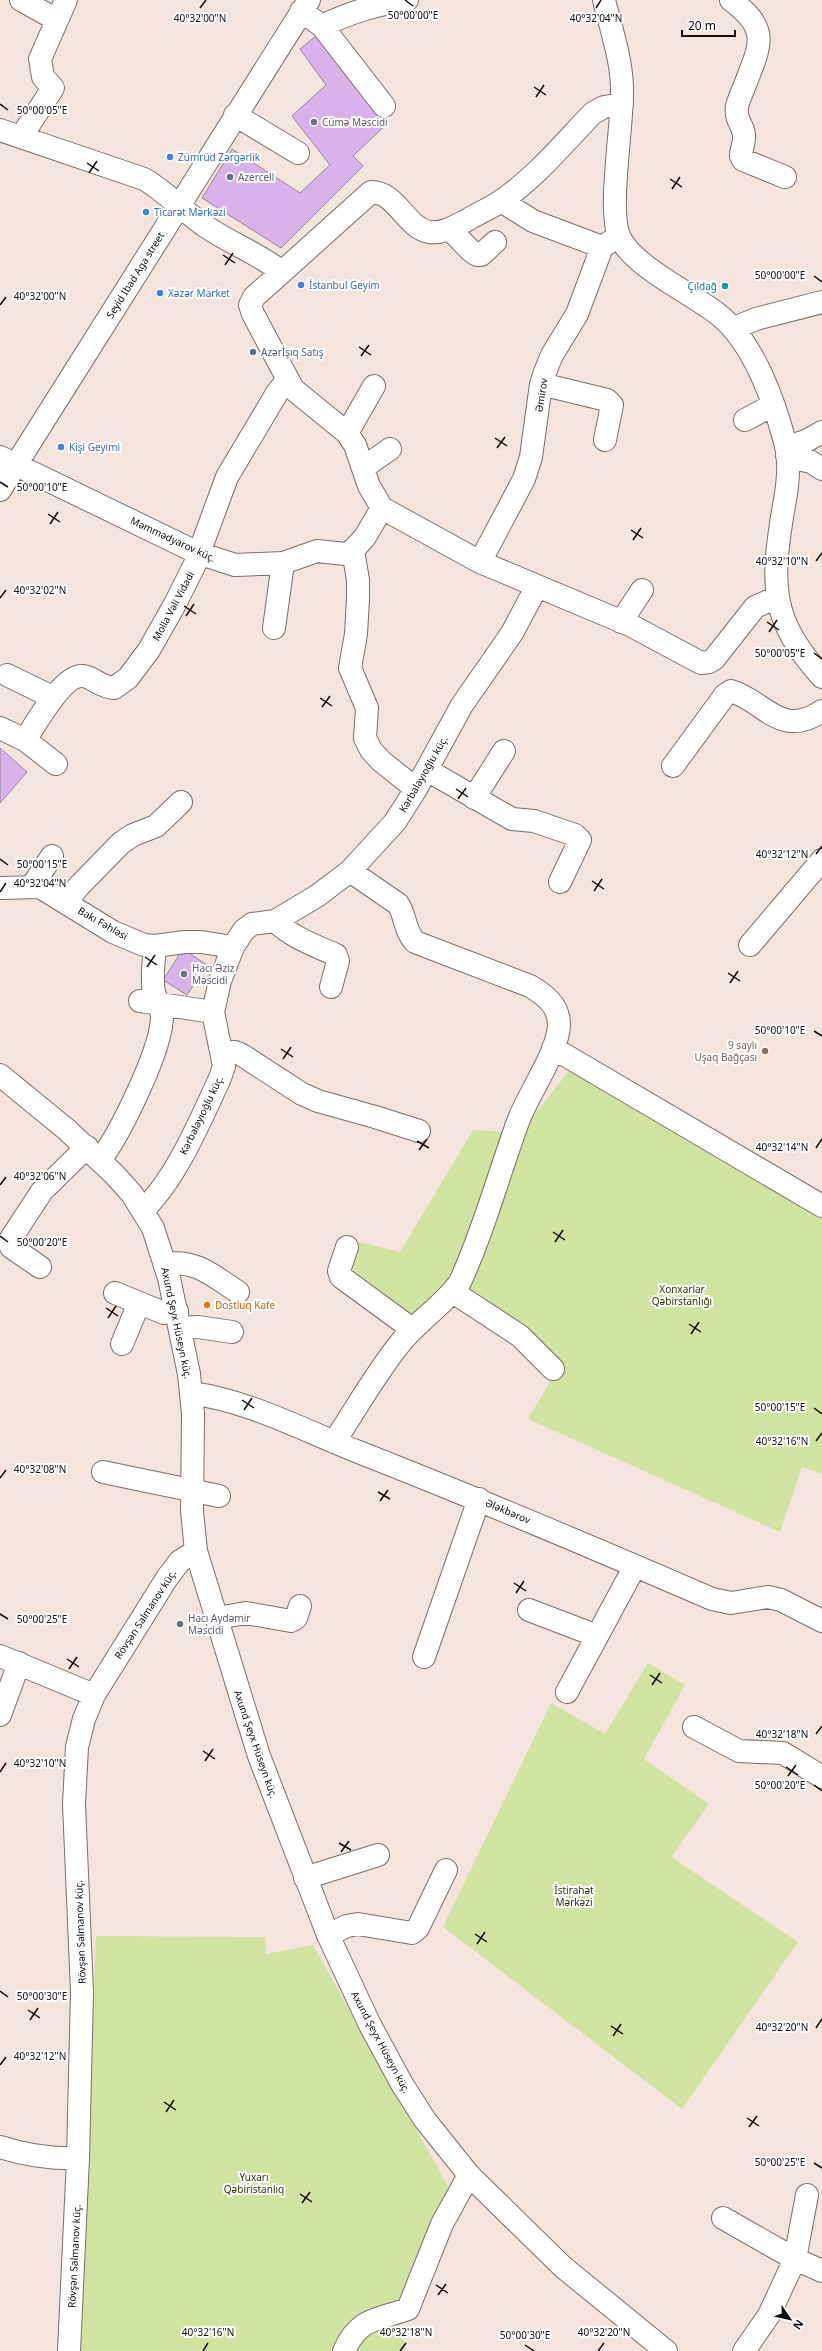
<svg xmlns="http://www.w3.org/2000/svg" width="822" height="2351" font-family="'Noto Sans',sans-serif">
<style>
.green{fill:#d1e3a1}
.building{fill:#d9b2ec;stroke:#908894}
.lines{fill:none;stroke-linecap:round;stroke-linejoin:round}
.minor-casing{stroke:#7b6d68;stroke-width:24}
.major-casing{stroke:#7b6d68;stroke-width:24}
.minor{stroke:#fff;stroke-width:22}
.major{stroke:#fff;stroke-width:22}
.ticks{fill:none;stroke:#100b09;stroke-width:1.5}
.worship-dot{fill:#6b7280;stroke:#fff;stroke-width:1.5}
.shop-dot{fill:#3f7fe0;stroke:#fff;stroke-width:1.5}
.service-dot{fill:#5c6f8a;stroke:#fff;stroke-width:1.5}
.culture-dot{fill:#0f9aa8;stroke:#fff;stroke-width:1.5}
.education-dot{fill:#8d6e63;stroke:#fff;stroke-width:1.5}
.food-dot{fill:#e8710a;stroke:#fff;stroke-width:1.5}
.labels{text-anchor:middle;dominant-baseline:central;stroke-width:4;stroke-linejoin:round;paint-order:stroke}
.worship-label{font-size:10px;fill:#5b616d;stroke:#fff;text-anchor:start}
.shop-label{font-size:10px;fill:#366cbe;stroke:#fff;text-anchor:start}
.service-label{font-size:10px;fill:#4e5e75;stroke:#fff;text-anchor:start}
.street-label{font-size:10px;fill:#100b09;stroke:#fff}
.culture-label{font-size:10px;fill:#0d838f;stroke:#fff;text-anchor:end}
.education-label{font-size:10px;fill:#785e54;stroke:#fff;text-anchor:end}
.park-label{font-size:10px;fill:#2c3603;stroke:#fff}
.food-label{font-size:10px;fill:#c56008;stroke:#fff;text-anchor:start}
.ticks-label{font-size:10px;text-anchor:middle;fill:#100b09;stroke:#fff;stroke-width:4;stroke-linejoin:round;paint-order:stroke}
</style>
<rect width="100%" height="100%" fill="#f4e4de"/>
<path class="green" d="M572,1067l250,148v259l-20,-7 -22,65 -252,-113 32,-54 -108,-81 -45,37 -63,-47 15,-32 41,10 73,-122 47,3z
M648,1663l37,22 -41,74 65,45 -38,53 127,85 -116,167 -239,-182 108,-224 54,31z
M96,1936l169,1 1,17 47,-9 136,243 -59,143 17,11 -3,9h-324z"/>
<path class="building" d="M317,35l72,87 -36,34 10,10 -82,82 -79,-50 30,-49 68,44 30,-28 -38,-49 34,-31 -26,-36z
M0,748l27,24 -27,31z
M183,949l24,16 -20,30 -24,-15z"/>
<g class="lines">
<g class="minor-casing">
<path id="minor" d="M21,0l36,20
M604,0c7,29 18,60 18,90 1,34 -15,123 -2,148 14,29 73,56 99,77 35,28 56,88 67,131 5,20 1,45 -3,65 -12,74 -13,108 39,166
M731,0c40,30 29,45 14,85 -3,7 -6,14 -8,21 -2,15 6,18 7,29 1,7 -3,14 -3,21l2,4 42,17
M301,11l21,15c29,-14 53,-21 85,-26
M322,26l62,80
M235,115l63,38
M0,130l144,49c24,14 41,34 64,49 24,16 51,26 74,44l-28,25 -4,8 3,9 40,75 54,44 8,12 14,41 13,22 98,54 150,63 71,38 8,-1 5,-3 41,-52 23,-10
M21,137l32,-49 -10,-11 -3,-18 26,-59
M501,201l32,20 69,26
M450,229l20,21 7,5h4l14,-13
M282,272l89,-80c26,0 34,35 58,40 15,2 28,-7 40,-13 10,-6 22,-11 32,-18 34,-23 63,-58 92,-88l11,-6 18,-3
M734,328l22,-9 66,-17
M541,384l66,16 5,5 -7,35
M745,420l28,-15
M347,433l27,-47
M786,447l20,-6 16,-9
M787,456l24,6 11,7
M0,457l198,96 37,12 48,-2 34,-12 28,3 8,-4 12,-13 17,-29
M363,468l27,-19
M0,490l309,-490
M353,550l5,30v19l-2,35 -6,34 17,40 -2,30 6,12 10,11 35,28
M480,562l44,-83 7,-22 10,-73 4,-12 7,-17 25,-41 25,-67 17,-11
M621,622l21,-32
M274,628l9,-65
M7,675l45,22
M0,728l25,12c10,-15 38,-66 58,-64 10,1 17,11 31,12l14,-10 21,-28 26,-46 20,-40 32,-87 50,-84 10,-13
M25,740l31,24
M673,766l52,-71 6,-4c34,10 49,48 91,20
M427,770l85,49 22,2 41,14 5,5 -20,42
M474,798l30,-47
M32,886l20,-30
M0,888l40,-1 73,45 31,13 11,1 30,-4h16l32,5
M66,902l13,-16 42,-43 12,-8 23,-9 25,-24
M275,921c18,17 39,24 61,34l2,6 -7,26
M750,945l72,-85
M140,1001l73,11
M553,1048l269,158
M222,1053l13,-1 7,3 60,39 16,7 57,16 44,14
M100,1160c20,-26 63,-113 62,-145 -1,-8 -6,-15 -8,-23 -3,-14 0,-31 1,-46
M143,1210c33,-31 58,-91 77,-132l4,-12 -11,-54 7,-31 13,-34 11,-17 8,-6 23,-3 42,-25 33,-25 45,-49 21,-33 46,-84 50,-72 25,-47
M347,1247l-8,24 2,6 71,52
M165,1264c31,-5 48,12 73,28
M40,1267l-29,-20 -1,-7 32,-49 45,-44
M453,1292l67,44 33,33
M115,1293l49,20 13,-2
M180,1328l18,-1 34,5
M122,1344l17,-41
M191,1393c58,8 110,36 165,58 120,47 238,97 356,148l19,4 37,-6 13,3 41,21
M334,1442c22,-33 43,-71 68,-101 18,-22 42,-36 58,-59 24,-52 39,-109 59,-163 10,-26 39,-67 40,-94 0,-20 -14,-30 -29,-39l-115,-44c-11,-12 -9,-26 -17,-38l-48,-33
M103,1472l116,24
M529,1610l68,26
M217,1618l29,-5 45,8 5,-3 4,-12
M0,1656l94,39
M424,1657l55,-158
M567,1692l68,-126
M0,1715l19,-52
M694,1727l45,24 44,2 39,24
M305,1878l73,-23
M328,1935l19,-9 11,-2 54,9 6,-5 28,-58
M0,2147c27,9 50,12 78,11
M723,2218l72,41 27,12
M69,2351l9,-193 4,-166 -8,-188 3,-57 7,-28 10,-24 73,-117 13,-17 16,-10
M344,2351c15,-34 34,-31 64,-42l34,-85 27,-49
M744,2351l25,-36 26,-56 12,-64"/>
</g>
<g class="major-casing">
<path id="major" d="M0,1075l66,54 48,45 18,20 21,34 16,50 20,96 4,40 -1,97 4,40 63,205 69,179 42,90 32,59 23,36 44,55 94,92 103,84"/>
</g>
<use href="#minor" class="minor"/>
<use href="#major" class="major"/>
</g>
<path class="ticks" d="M405,0l8,6M200,8l6,-8M596,8l5,-8M534,87l12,8M536,97l8,-12M0,104l8,6M87,163l12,8M89,173l8,-12M670,179l12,8M672,189l8,-12M223,255l12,8M225,265l8,-12M814,276l8,6M0,305l6,-8M359,347l12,8M361,356l8,-11M495,438l12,8M497,448l8,-11M0,482l8,5M48,514l12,8M50,524l8,-12M631,530l12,8M633,540l8,-12M816,561l6,-8M0,598l6,-8M184,606l12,8M186,616l8,-12M767,622l12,8M769,632l8,-12M814,653l8,6M320,698l12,8M322,707l8,-11M456,789l12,8M458,799l8,-11M816,854l6,-8M0,859l8,6M592,881l12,8M594,891l8,-12M0,892l6,-9M145,957l12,8M147,967l8,-12M728,973l12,8M730,983l8,-12M814,1031l8,5M281,1049l12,8M283,1059l8,-12M417,1141l12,7M816,1148l6,-9M419,1150l8,-11M0,1185l6,-8M553,1232l12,8M0,1236l8,6M555,1242l8,-12M106,1308l12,8M108,1318l8,-12M689,1324l12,8M691,1334l8,-12M242,1400l12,8M814,1408l8,6M244,1410l8,-12M816,1441l6,-8M0,1478l6,-8M378,1492l12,7M380,1501l8,-11M514,1583l12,8M516,1593l8,-12M0,1614l8,5M67,1659l12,8M69,1669l8,-12M650,1675l12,8M652,1685l8,-12M816,1734l6,-8M203,1751l12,8M205,1761l8,-12M786,1767l12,8M0,1772l6,-9M788,1776l8,-11M814,1785l8,6M339,1843l12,7M341,1852l8,-11M475,1934l12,8M477,1944l8,-12M0,1991l8,6M28,2010l12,8M30,2020l8,-12M611,2026l12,8M816,2028l6,-9M613,2036l8,-12M0,2065l6,-8M164,2102l12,8M166,2112l8,-12M747,2118l12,8M749,2127l8,-11M814,2163l8,5M300,2194l12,8M302,2203l8,-11M436,2285l12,8M438,2295l8,-11M525,2345l9,6M203,2351l5,-8M400,2351l6,-8M598,2351l6,-8"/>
<g class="worship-dot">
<circle cx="314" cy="122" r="4"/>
<circle cx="184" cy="974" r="4"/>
<circle cx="180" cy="1624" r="4"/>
</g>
<g class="shop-dot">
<circle cx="170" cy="157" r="4"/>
<circle cx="146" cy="212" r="4"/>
<circle cx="301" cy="285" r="4"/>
<circle cx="160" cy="293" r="4"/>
<circle cx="61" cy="447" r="4"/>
</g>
<g class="service-dot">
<circle cx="230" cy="177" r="4"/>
<circle cx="253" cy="352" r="4"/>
</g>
<circle class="culture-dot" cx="725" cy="286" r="4"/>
<circle class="education-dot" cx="765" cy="1051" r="4"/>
<circle class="food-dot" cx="207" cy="1305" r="4"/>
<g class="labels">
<g class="worship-label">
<text x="322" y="122">Cümə Məscidi</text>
<text x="192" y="968">Hacı Əziz<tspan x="192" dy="12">Məscidi</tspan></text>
<text x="188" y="1618">Hacı Aydəmir<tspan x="188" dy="12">Məscidi</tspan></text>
</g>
<g class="shop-label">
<text x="178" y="157">Zümrüd Zərgərlik</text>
<text x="154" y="212">Ticarət Mərkəzi</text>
<text x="309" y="285">İstanbul Geyim</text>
<text x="168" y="293">Xəzər Market</text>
<text x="69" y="447">Kişi Geyimi</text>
</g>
<g class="service-label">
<text x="238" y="177">Azercell</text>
<text x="261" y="352">Azərİşıq Satış</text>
</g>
<g class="street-label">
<text transform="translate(135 275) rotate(-58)">Seyid Ibad Aga street</text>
<text transform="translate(541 395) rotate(-81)">Əmirov</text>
<text transform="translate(173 539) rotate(25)">Məmmədyarov küç.</text>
<text transform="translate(173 606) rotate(-62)">Molla Vəli Vidadi</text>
<text transform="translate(423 774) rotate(-60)">Kərbalayıoğlu küç.</text>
<text transform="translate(103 923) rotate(30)">Bakı Fəhləsi</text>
<text transform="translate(201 1115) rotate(-64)">Kərbalayıoğlu küç.</text>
<text transform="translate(177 1323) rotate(78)">Axund Şeyx Hüseyn küç.</text>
<text transform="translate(508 1511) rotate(23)">Ələkbərov</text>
<text transform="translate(145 1614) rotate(-57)">Rövşən Salmanov küç.</text>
<text transform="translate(256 1744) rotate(71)">Axund Şeyx Hüseyn küç.</text>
<text transform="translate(80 1932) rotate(-92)">Rövşən Salmanov küç.</text>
<text transform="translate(381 2042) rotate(62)">Axund Şeyx Hüseyn küç.</text>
<text transform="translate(74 2256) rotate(-87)">Rövşən Salmanov küç.</text>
</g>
<g class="culture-label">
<text x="717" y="286">Çıldağ</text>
</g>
<g class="education-label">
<text x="757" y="1045">9 saylı<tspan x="757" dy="12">Uşaq Bağçası</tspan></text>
</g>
<g class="park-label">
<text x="682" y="1289">Xonxarlar<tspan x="682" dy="12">Qəbirstanlığı</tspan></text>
<text x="574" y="1890">İstirahət<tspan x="574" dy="12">Mərkəzi</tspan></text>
<text x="254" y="2177">Yuxarı<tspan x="254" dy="12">Qəbiristanlıq</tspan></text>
</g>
<g class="food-label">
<text x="215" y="1305">Dostluq Kafe</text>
</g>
</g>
<g class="ticks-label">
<text x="413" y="19">50°00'00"E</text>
<text x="200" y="22">40°32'00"N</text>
<text x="596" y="22">40°32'04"N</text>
<text x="42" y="114">50°00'05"E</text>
<text x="780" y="279">50°00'00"E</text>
<text x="40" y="300">40°32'00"N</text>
<text x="42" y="491">50°00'10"E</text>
<text x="782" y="565">40°32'10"N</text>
<text x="40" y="594">40°32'02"N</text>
<text x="780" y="657">50°00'05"E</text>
<text x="782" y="858">40°32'12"N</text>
<text x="42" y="868">50°00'15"E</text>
<text x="40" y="887">40°32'04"N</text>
<text x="780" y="1034">50°00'10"E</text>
<text x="782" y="1151">40°32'14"N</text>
<text x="40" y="1180">40°32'06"N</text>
<text x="42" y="1246">50°00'20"E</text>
<text x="780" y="1411">50°00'15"E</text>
<text x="782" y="1445">40°32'16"N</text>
<text x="40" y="1473">40°32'08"N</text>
<text x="42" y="1623">50°00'25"E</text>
<text x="782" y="1738">40°32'18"N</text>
<text x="40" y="1767">40°32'10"N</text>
<text x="780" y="1789">50°00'20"E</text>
<text x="42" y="2000">50°00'30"E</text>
<text x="782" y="2031">40°32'20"N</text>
<text x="40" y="2060">40°32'12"N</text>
<text x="780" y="2166">50°00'25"E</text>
<text x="208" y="2336">40°32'16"N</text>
<text x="406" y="2336">40°32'18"N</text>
<text x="604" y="2336">40°32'20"N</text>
<text x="525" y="2339">50°00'30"E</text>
</g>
<g transform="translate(790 2319) rotate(124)" stroke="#ffffff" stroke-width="3" paint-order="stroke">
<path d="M0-3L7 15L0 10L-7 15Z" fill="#100b09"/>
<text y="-6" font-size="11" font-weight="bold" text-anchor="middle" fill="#100b09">N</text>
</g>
<path d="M682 30v6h53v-6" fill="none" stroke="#100b09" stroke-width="2"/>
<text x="688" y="30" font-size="12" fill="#100b09" stroke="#ffffff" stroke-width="3" paint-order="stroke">20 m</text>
</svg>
